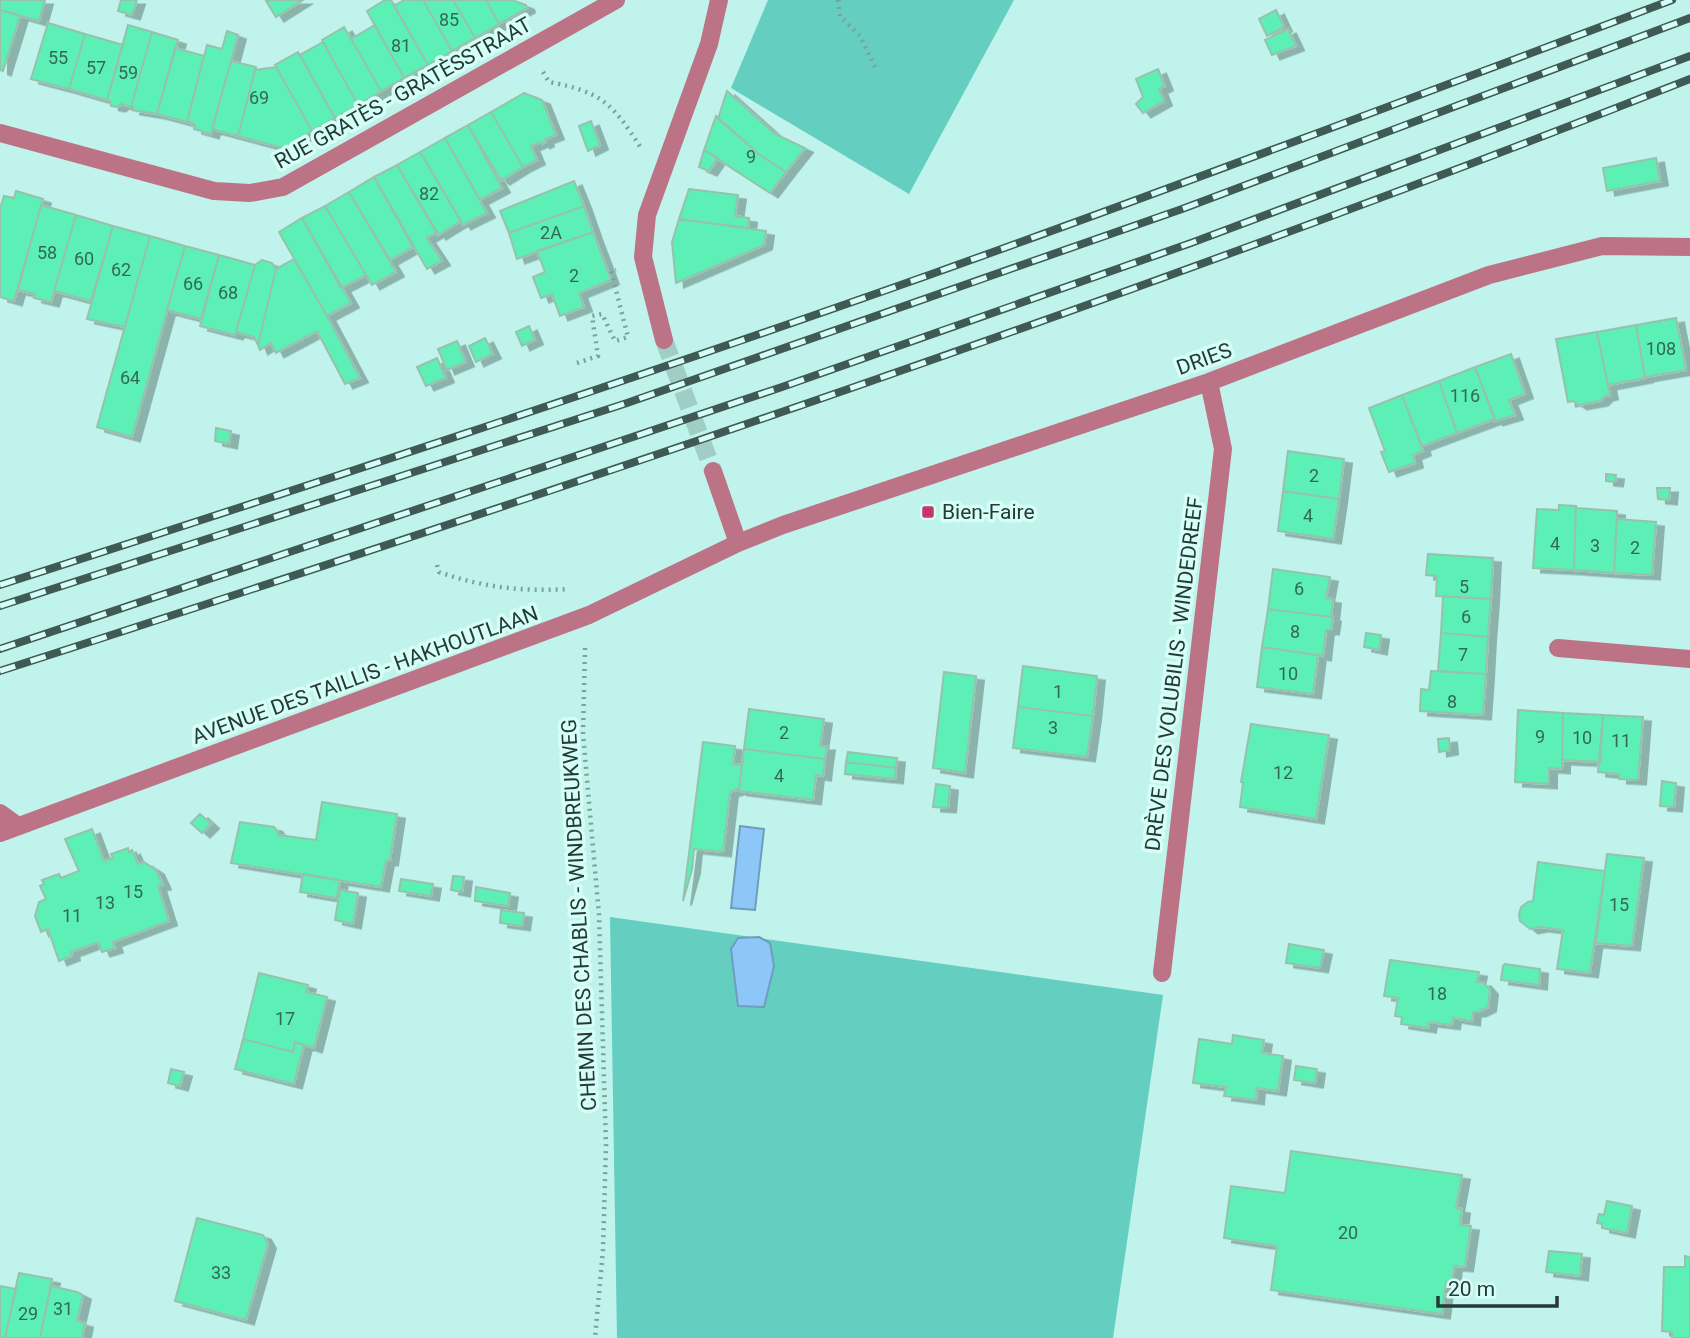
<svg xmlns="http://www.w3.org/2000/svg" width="1690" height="1338" font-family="Roboto,sans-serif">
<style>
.green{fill:#64cec0}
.water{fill:#8dc7f7;stroke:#6e9dbd;stroke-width:2}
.building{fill:#5cf0b7;stroke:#96c2ad;stroke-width:2;filter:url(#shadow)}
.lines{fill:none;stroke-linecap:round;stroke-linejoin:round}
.minor-tunnel{stroke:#a0cec7;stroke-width:18;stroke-dasharray:18 9;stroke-linecap:butt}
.path{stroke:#7ba29c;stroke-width:4.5;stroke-dasharray:2 5;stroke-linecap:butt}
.minor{stroke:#bc7385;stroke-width:18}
.rail-casing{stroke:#3f5955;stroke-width:8}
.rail{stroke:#d5fef7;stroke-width:5;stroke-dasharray:16;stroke-linecap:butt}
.poi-dot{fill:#c53869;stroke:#d5fef7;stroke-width:2.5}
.labels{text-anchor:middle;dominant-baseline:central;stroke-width:7;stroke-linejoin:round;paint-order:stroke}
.number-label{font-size:18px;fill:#336857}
.street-label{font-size:21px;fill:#253a37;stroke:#d5fef7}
.poi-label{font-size:21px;fill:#253a37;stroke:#d5fef7;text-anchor:start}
</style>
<defs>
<filter id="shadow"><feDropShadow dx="8" dy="4.5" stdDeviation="0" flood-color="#0004"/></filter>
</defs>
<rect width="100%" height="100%" fill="#bff3eb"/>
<path class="green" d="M768,0h246l-105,194 -178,-106z
M610,917l553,78 -50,343h-496z"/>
<path class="water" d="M740,826l24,3 -9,81 -24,-2z
M759,937l11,6 4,23 -10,41 -26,-1 -7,-57 7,-11z"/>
<path class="building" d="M0,0h45l-6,21 -39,-11z
M121,0h16l-5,15 -14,-4z
M268,0h35l-27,17 -10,-16z
M385,0h6l37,65 -24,13 -37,-67z
M404,0h19l29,51 -24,14 -34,-59z
M423,0h30l22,38 -23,13z
M453,0h33l13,24 -24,14z
M486,0h26l14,5 1,3 -28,16z
M0,10l20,6 -17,55 -3,-1z
M1276,10l8,17 -17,9 -8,-17z
M48,23l37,11 -16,55 -38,-10z
M128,25l24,7 -21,75 -10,-3 -3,3 -7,-1 -1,-5 -3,-1z
M375,25l29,53 -23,13 -30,-52z
M344,27l37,64 -23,14 -36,-65z
M1288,29l8,17 -24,9 -7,-15z
M227,31l11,4 -27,99 -17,-5 1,-5 -8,-2 20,-77 15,4z
M152,32l26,8 -21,74 -25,-4 1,-3h-2z
M85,34l38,11 -16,55 -38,-11z
M323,42l35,63 -23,13 -35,-63z
M175,48l29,8 -17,66 -30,-8z
M298,52l37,66 -23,13 -37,-66z
M231,61l25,6 -18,69 -26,-7z
M276,67l36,64 -29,17 -45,-12 17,-66z
M1158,69l7,17 -6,3 5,12 -21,12 -7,-9 7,-7 -7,-18z
M727,91l48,43 30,14 -19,24 -26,-17 -42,-36z
M524,93l18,7 14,35 -11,4 1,3 -4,2 -1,-2 -10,4 6,14 -14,7 -32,-55z
M491,112l32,55 -21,13 -1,-2 -1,1 -32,-54z
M716,116l44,39 26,17 -16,21 -66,-43z
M591,121l9,24 -12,6 -9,-25z
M468,125l34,63 -22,12 -35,-62z
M445,138l42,75 -24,12 -43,-73z
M704,150l14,8 -9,13 -10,-4z
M420,152l41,69 -23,14 -41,-70z
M1656,158l4,23 -53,10 -4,-23z
M397,165l40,67 -10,6 15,23 -15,8 -53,-92z
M374,177l39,70 -23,13 -41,-68z
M574,181l10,25 -75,27 -9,-22z
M689,189l49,6 -3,21 14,2 -1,10 -69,-9z
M16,191l27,8 -29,102 -14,-4v-88l4,-13 10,2z
M349,192l47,80 -24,13 -47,-79z
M41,205l35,10 -25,87 -17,-4 1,-4 -17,-4z
M325,206l41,69 -25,13 -39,-70z
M584,206l9,26 -76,27 -8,-26z
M76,215l37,11 -22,75 -37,-10z
M302,218l49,85 -24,13 -48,-84z
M679,219l87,12 -2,14 -88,38 -4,-41z
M113,226l37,10 -25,91 -38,-8z
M593,232l18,48 -32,13 5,14 -24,9 -8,-22 -11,4 -8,-21 12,-5 -8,-21z
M150,236l35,10 -53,191 -35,-10z
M185,246l34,9 -18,64 -34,-9z
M219,255l36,10 -20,70 -35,-9z
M294,259l33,57 33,62 -15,6 -28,-53 -41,22 -5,-10 -11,7 -2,-5 18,-76z
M262,260l10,3 4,6 -18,76 -4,-8 -18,-5 19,-67z
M1676,318l10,52 -41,7 -9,-52z
M1636,325l9,53 -37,7 -11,-53z
M529,326l6,14 -13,6 -6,-14z
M1597,332l13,63 -5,1 -5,5 -21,4 -6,-4 -5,1 -12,-63z
M485,338l8,16 -17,8 -7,-16z
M457,341l9,21 -19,8 -9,-21z
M1511,354l14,40 -16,6 6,15 -20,6 -20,-54z
M437,358l9,20 -20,8 -9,-19z
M1475,367l20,52 -38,14 -18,-52z
M1439,381l18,52 -35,13 -20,-51z
M1402,395l21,56 -10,4 2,8 -26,9 -8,-20 4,-1 -16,-43z
M216,428l15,3 -2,13 -14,-3z
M1288,451l56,8 -5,40 -56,-8z
M1606,474l10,1 -1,7 -9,-1z
M1657,488h13l-1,12 -11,-1z
M1283,491l56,8 -6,40 -55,-8z
M1559,505l17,1 -2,64 -41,-2 4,-59 22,1z
M1576,508l41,3 -3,62 -40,-3z
M1617,519l39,3 -4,53 -38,-2z
M1428,554l65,4 -2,41 -55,-3 1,-20 -11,-1z
M1273,569l57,8 -4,21 7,1 -2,18 -63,-8z
M1443,596l48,3 -3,38 -47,-4z
M1268,609l65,8 -2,13h-5l-3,26 -61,-9z
M1366,633l15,2 -2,15 -15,-3z
M1441,633l47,4 -2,37 -48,-3z
M1262,647l56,8 -5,39 -56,-7z
M1023,666l74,10 -4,40 -75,-9z
M1431,671l55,3 -3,41 -63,-4 1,-22 8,1z
M944,672l32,4 -11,97 -32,-5z
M1018,707l75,9 -6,41 -74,-9z
M749,709l75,10 -4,27h7l-2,13 -81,-10z
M1518,710l45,3 -1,56 -13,-1v16l-34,-2z
M1563,713l40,2 -3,47 -38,-2z
M1603,715l40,2 -5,63 -19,-1v-5l-21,-2z
M1251,724l78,11 -13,84 -76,-12 3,-25h-2z
M1449,738l1,12 -11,2 -1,-13z
M703,742l32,4 -2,18 9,1 -3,24 -9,3 -7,60 -29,-3 -2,20 -9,32z
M744,749l81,10 -2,17 -7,-1 -3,25 -74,-9z
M848,752l49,6 -1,10 -50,-6z
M846,762l50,6 -1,11 -50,-5z
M1662,781l14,2 -2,24 -14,-1z
M936,784l14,2 -2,22 -15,-1z
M322,802l75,12 -7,47h-4l-5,26 -150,-24 9,-41 34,5 4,5v3l38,5z
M200,814l11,10 -9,9 -11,-10z
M92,829l12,32 9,-3 -2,-4 17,-6 1,4 3,-2 6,14 6,-2 12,8 7,15 -5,1 11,35 -56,21 2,6 -13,4 -4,-10 -27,10 1,4 -13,5 -11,-32 -7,3 -6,-16 4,-14 7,-3 -6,-13 4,-2 -2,-4 17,-6 2,4 18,-7 -14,-32z
M1607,854l37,4 -12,88 -36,-3z
M1538,862l67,9 -15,102 -33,-4 6,-39 -22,-3 -11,2 -10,-8 -1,-7 2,-7 7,-5 5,-1z
M303,874l37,6 -3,18 -37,-6z
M453,876l11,1 -2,15 -11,-2z
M401,879l32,5 -2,12 -32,-5z
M476,887l34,6 -2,13 -33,-5z
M340,890l18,3 -5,31 -18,-4z
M501,910l23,3 -2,13 -22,-3z
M1289,944l35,6 -4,18 -34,-5z
M1390,960l89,12 -2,10h6l7,8 -2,17 -10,5h-5l-1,9 -19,-3 -1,7 -23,-3 -1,6 -27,-4 1,-7 -7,-1 3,-18 -14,-2z
M1505,964l35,5 -1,16 -38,-5 2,-14z
M259,973l49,12 -2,7 21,5 -13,51 -19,-6 -2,10 -50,-13z
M1233,1035l31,5 -2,13 21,3 -5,35 -21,-3 -1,12 -32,-4 2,-9 -33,-4 6,-44 33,5z
M243,1039l50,13 2,-10 9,3 -10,39 -59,-15z
M1296,1066l21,3 -2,14 -21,-3z
M171,1069l13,3 -4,14 -12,-3z
M1291,1151l171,24 -6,33 6,1 -2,16 11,1 -6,41 -11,-1 -2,16h-6l-4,32 -171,-24 6,-44 -53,-8 7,-52 54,7z
M1607,1201l25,5 -5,27 -25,-5v-4l-5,-1 2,-9 5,1z
M197,1218l66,17 5,9 -22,76 -71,-19z
M1549,1251l33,3 -2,22 -34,-4z
M1685,1256l5,1v81h-18v-6l-10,-1 2,-64h21z
M19,1273l33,6 -12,59h-35z
M0,1286l16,3 -11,49h-5z
M51,1286l26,6 6,3 -6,26 8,2 -3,15h-42z"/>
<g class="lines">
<path class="minor-tunnel" d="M664,340l49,131"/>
<path class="path" d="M838,0l2,16 20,20 15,31
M543,72l6,10c53,10 63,21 92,66
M577,363l21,-7 -6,-40 10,-2 13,27 13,-4 -17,-66 5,-1
M437,565l2,7c42,15 84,20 128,17
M585,648l-2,86 16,181 7,230 -3,105 -8,88"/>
<path class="minor" d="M0,133l214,58 36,2 33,-6 333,-187
M664,340l-21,-83 4,-42 62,-171 10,-44
M713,471l25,72
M1558,648l132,11
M0,813l18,13
M0,833l589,-218 149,-72 45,-18 426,-143 280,-107 113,-29 88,1
M1162,973l61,-524 -14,-67"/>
<g class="rail-casing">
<path id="rail" d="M0,585c311,-100 621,-201 929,-310 249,-89 496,-182 743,-275
M0,606l627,-203 555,-194 508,-191
M0,649l782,-262 409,-144 499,-187
M0,671c568,-183 1135,-373 1690,-592"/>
</g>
<use href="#rail" class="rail"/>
</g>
<rect class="poi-dot" x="921" y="505" width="14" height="14" rx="3.5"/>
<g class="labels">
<g class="number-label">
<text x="449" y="19">85</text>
<text x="401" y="45">81</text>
<text x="58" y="57">55</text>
<text x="96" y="67">57</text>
<text x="128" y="72">59</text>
<text x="259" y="97">69</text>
<text x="751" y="156">9</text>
<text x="429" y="193">82</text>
<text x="551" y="232">2A</text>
<text x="47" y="252">58</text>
<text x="84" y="258">60</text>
<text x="121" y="269">62</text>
<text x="574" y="275">2</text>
<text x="193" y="283">66</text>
<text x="228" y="292">68</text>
<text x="1661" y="348">108</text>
<text x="130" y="377">64</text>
<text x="1465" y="395">116</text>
<text x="1314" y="475">2</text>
<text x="1308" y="515">4</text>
<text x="1555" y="543">4</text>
<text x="1595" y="545">3</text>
<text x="1635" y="547">2</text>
<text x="1464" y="586">5</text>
<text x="1299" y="588">6</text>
<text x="1466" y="616">6</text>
<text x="1295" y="631">8</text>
<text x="1463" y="654">7</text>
<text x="1288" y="673">10</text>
<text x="1058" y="691">1</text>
<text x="1452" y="701">8</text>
<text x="1053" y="727">3</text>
<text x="784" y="732">2</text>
<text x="1540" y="736">9</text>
<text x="1582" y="737">10</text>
<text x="1621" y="740">11</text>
<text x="1283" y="772">12</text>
<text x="779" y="775">4</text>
<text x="133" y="891">15</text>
<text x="105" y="902">13</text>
<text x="1619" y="904">15</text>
<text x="72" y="915">11</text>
<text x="1437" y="993">18</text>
<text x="285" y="1018">17</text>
<text x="1348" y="1232">20</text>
<text x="221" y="1272">33</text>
<text x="63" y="1308">31</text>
<text x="28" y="1313">29</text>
</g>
<g class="street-label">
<text transform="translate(403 93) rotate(-29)">RUE GRATÈS - GRATÈSSTRAAT</text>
<text transform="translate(1204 359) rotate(-20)">DRIES</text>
<text transform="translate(1174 674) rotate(-83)">DRÈVE DES VOLUBILIS - WINDEDREEF</text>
<text transform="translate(365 675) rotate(-20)">AVENUE DES TAILLIS - HAKHOUTLAAN</text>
<text transform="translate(579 915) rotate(-93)">CHEMIN DES CHABLIS - WINDBREUKWEG</text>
</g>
<g class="poi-label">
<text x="942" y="512">Bien-Faire</text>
</g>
</g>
<path d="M1438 1296v10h119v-10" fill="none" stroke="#253a37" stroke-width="3.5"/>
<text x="1448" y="1296" font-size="21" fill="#253a37" stroke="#d5fef7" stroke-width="5" paint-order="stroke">20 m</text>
</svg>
